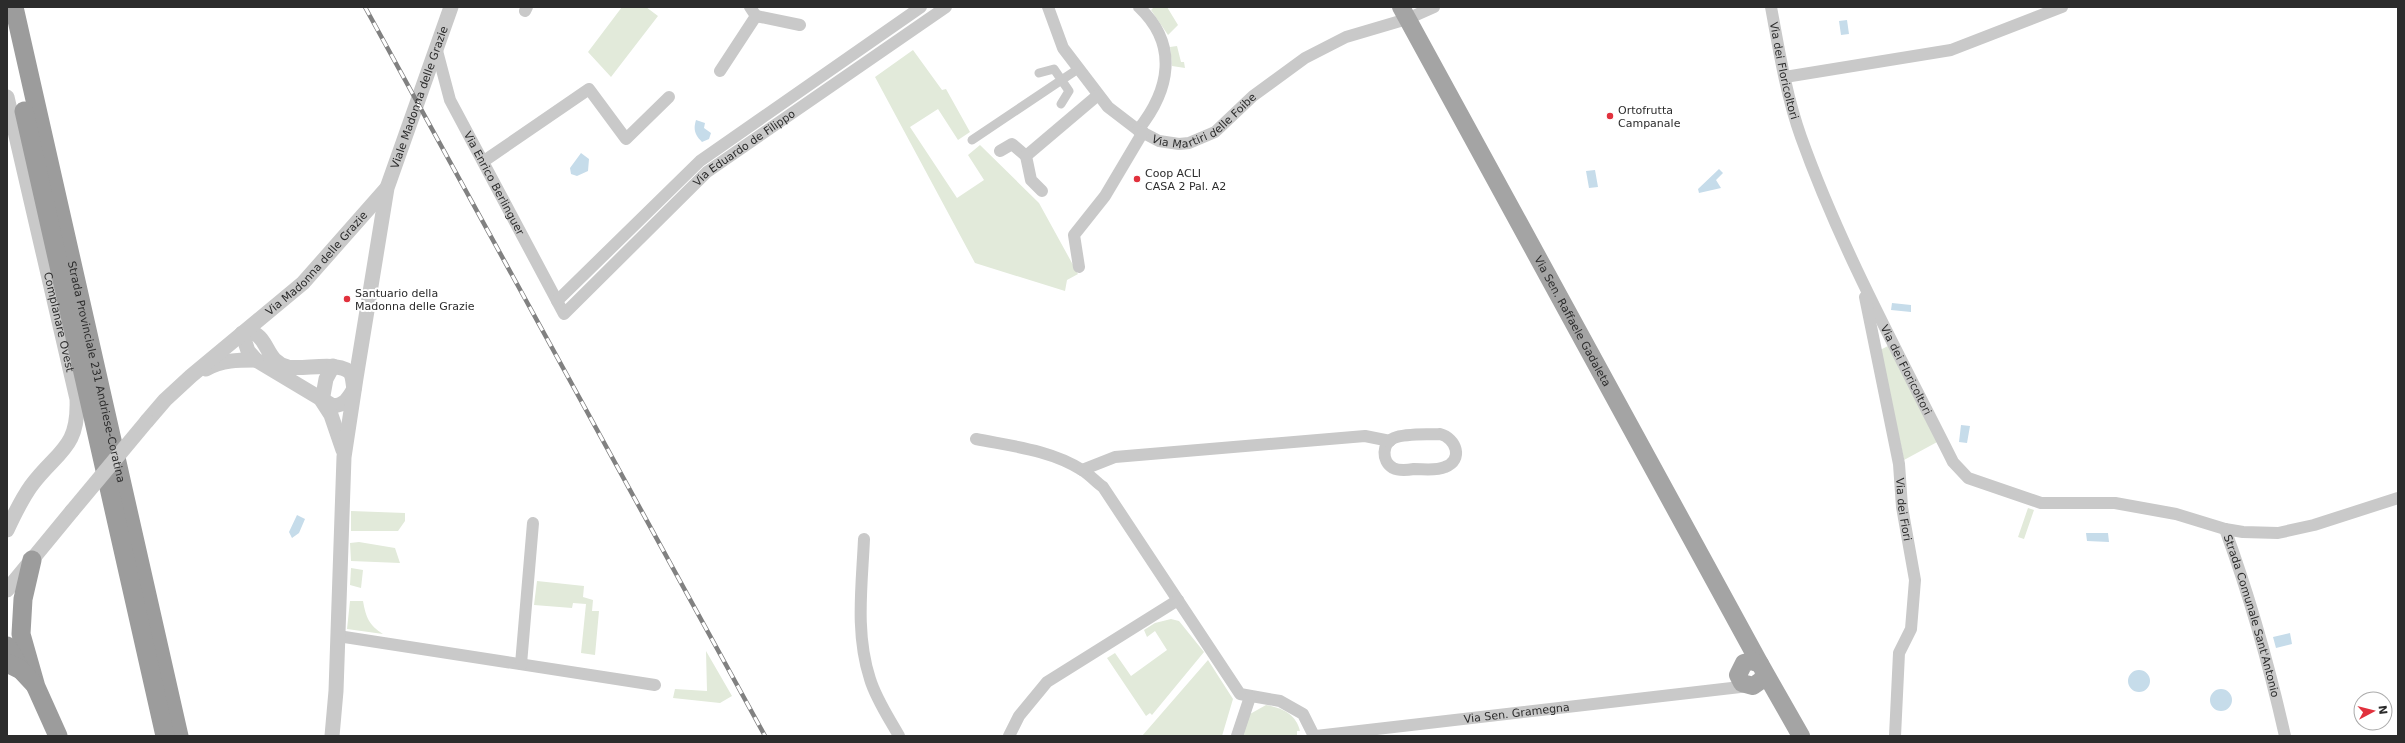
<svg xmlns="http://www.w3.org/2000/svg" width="2405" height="743" font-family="'DejaVu Sans',sans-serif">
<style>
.green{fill:#e2eada}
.water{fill:#c6dcea}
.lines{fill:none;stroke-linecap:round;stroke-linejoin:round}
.pedestrian{stroke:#c9c9c9;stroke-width:9}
.minor{stroke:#c9c9c9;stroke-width:12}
.tertiary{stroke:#c9c9c9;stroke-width:15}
.primary{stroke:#a4a4a4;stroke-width:18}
.trunk{stroke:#9c9c9c;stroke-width:19}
.rail-casing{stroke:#818181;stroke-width:4.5}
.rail{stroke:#fff;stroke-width:3;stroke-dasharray:9;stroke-linecap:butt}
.tertiary-bridge{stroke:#c9c9c9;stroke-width:15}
.poi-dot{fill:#e1313d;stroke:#fff;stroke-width:1.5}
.labels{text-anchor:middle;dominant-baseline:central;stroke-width:4;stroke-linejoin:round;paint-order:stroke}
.street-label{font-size:11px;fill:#2c2c2c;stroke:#fff}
.poi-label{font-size:11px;fill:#2c2c2c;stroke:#fff;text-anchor:start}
</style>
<rect width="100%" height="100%" fill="#fff"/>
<path class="green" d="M622,7h24l12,9 -47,61 -23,-25z
M1154,7h13l11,18 -10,10 -17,-25z
M1177,46l4,16h3l1,6 -13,-2 -2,-19z
M913,50l29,40 4,-1 24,43 -12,8 -20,-31 -28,18 47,71 27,-18 -16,-25 12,-10 59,58 39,71 -11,6 -2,11 -90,-28 -100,-186z
M1890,345l49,96 -35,19 -24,-110z
M2028,508l6,2 -10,29 -6,-2z
M351,511l54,2v8l-7,10h-47z
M359,542l36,6 5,15 -49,-2 -1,-18z
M351,568l12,2 -2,18 -11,-3z
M537,581l47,5 -1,11 10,3 -1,11h7l-4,44 -14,-2 5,-49 -13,-1 -1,5 -38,-3z
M350,601h13c3,17 6,24 20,33l-36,-5z
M1171,619l8,2 25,31 -52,63 -2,-2 -4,3 -39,-58 8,-5 16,23 36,-26 -12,-19 -8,6 -3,-7 11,-7z
M706,651l26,45 -12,7 -47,-5 2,-9 32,2z
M1208,660l25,39 -11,37h-80z
M1266,705c16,3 30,9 34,26h-3v5h-55l8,-22z"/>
<path class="water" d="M1847,20l2,14 -8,1 -2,-14z
M696,120l9,3 -1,5 7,5 -2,6 -7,3c-7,-7 -9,-12 -6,-22z
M581,153l8,6 -1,12 -11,5 -6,-2 -1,-6z
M1719,169l4,4 -7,7 5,8 -22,5 -1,-4z
M1595,170l3,17 -9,1 -3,-17z
M1892,303l19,2v7l-20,-2z
M1961,425l9,1 -3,17 -8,-1z
M297,515l8,4 -6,14 -7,5 -3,-6z
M2086,533h22l1,9 -22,-1z
M2290,633l2,11 -16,4 -3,-11z
M2128 681a11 11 0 1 1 22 0a11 11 0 1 1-22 0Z
M2210 700a11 11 0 1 1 22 0a11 11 0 1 1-22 0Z"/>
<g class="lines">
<path class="pedestrian" d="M1039,73l15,-4 15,22 -8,13
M972,140l106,-71"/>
<g class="minor">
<path id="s1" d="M1048,7l15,41 45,59 30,23 21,11 20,3 10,-1 26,-11 38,-36 52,-38 41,-21 61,-18 27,-12"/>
<path id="s2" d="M1771,7c8,43 15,88 30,130 40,112 99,219 152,325l15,16 73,25h74l61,11 49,15 18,3 35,1 36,-8 84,-27"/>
<path d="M525,11l2,-4"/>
<path d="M756,16l44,9"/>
<path id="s3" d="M436,47l14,53 114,214 143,-142 239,-165"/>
<path d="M720,71l36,-55 -6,-9"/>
<path d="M1785,77l166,-27 111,-43"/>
<path d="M1138,130c32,-40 41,-85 1,-123"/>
<path d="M1000,151l12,-7 14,12"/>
<path d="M484,161l105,-72 37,50 43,-42"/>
<path d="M1042,191l-11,-11 -5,-24 72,-61"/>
<path d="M1079,267l-5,-32 31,-39 38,-64"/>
<path id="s4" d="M1865,297l34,167 3,43 13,73 -4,49 -12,24 -4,83"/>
<path d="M557,301l143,-140 221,-154"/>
<path d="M1440,434c16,4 24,26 5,33 -9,4 -21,2 -31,2 -6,1 -15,2 -21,-1 -12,-7 -11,-25 1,-30 13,-5 33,-3 46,-4z"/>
<path d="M976,439c35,7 75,11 106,31 8,5 14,12 21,17l137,207 40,7 23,13 11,22"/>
<path d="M1082,470l33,-13 250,-21 25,5"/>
<path id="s5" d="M2225,529c25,68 44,136 60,207"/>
<path d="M864,539c-2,46 -9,94 6,140 6,20 19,39 29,57"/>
<path d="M338,636l317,49"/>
<path d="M521,664l12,-141"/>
<path d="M1009,736l10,-20 28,-34 131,-82"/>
<path d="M1237,736l13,-39"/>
<path id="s6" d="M1316,736l433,-50"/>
</g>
<g class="tertiary">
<path id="s7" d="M7,97l70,302c2,50 -20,52 -46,87 -10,14 -17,29 -24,44"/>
<path d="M252,332c18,8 13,29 36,35 16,3 54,-7 63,7 2,4 2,11 3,15 -6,10 -9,16 -21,17l-77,-46 -8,-9 -6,-18z"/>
<path d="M333,366l-7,13 -4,22 9,14 12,35"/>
<path d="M206,369c16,-9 32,-9 50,-9"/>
<path id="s8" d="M147,421l18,-21 26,-24 112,-93 83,-94"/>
<path d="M7,590l65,-79"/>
<path id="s9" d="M332,736l4,-45 8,-234 12,-79 31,-190 64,-181"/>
</g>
<g class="primary">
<path id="s10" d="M1401,7l359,657"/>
<path d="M1764,672l-1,7 -10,7 -11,-3 -4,-8 6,-12 8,-2 8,3 41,72"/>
</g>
<g class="trunk">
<path id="s11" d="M14,7l165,729"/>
<path d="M24,111l141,625"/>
<path d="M32,560l-9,39 -2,35 15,53 22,49"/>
<path d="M7,646l14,24"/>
<path d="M7,663l14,7 14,15"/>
</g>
<g class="rail-casing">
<path id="rail" d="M365,7l400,729"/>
</g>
<use href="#rail" class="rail"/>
<path class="tertiary-bridge" d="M72,511l75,-90"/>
</g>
<g class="poi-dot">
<circle cx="1610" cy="116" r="4"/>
<circle cx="1137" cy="179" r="4"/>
<circle cx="347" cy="299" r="4"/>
</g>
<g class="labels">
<g class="street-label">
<text stroke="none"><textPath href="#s2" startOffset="65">Via dei Floricoltori</textPath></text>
<text stroke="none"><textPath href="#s9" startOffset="648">Viale Madonna delle Grazie</textPath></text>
<text stroke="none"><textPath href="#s1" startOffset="232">Via Martiri delle Foibe</textPath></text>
<text stroke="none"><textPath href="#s3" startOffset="543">Via Eduardo de Filippo</textPath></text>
<text stroke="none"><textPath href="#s3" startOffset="149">Via Enrico Berlinguer</textPath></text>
<text stroke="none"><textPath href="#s8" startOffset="232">Via Madonna delle Grazie</textPath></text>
<text stroke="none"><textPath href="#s10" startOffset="358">Via Sen. Raffaele Gadaleta</textPath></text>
<text stroke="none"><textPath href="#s7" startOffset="231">Complanare Ovest</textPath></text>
<text stroke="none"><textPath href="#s2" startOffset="389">Via dei Floricoltori</textPath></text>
<text stroke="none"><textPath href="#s11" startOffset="374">Strada Provinciale 231 Andriese-Coratina</textPath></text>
<text stroke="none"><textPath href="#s4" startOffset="216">Via dei Fiori</textPath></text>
<text stroke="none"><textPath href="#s5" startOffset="91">Strada Comunale Sant'Antonio</textPath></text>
<text stroke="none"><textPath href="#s6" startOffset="202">Via Sen. Gramegna</textPath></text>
</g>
<g class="poi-label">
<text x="1618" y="110">Ortofrutta<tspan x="1618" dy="13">Campanale</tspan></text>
<text x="1145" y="173">Coop ACLI<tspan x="1145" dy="13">CASA 2 Pal. A2</tspan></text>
<text x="355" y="293">Santuario della<tspan x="355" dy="13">Madonna delle Grazie</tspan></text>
</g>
</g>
<rect width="2405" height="743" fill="none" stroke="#2c2c2c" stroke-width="16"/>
<g transform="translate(2373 711) rotate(83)"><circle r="19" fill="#ffffff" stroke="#ababab"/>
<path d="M0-3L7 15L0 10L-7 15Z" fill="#e1313d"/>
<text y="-6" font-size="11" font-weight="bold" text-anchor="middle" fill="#2c2c2c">N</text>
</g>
</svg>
